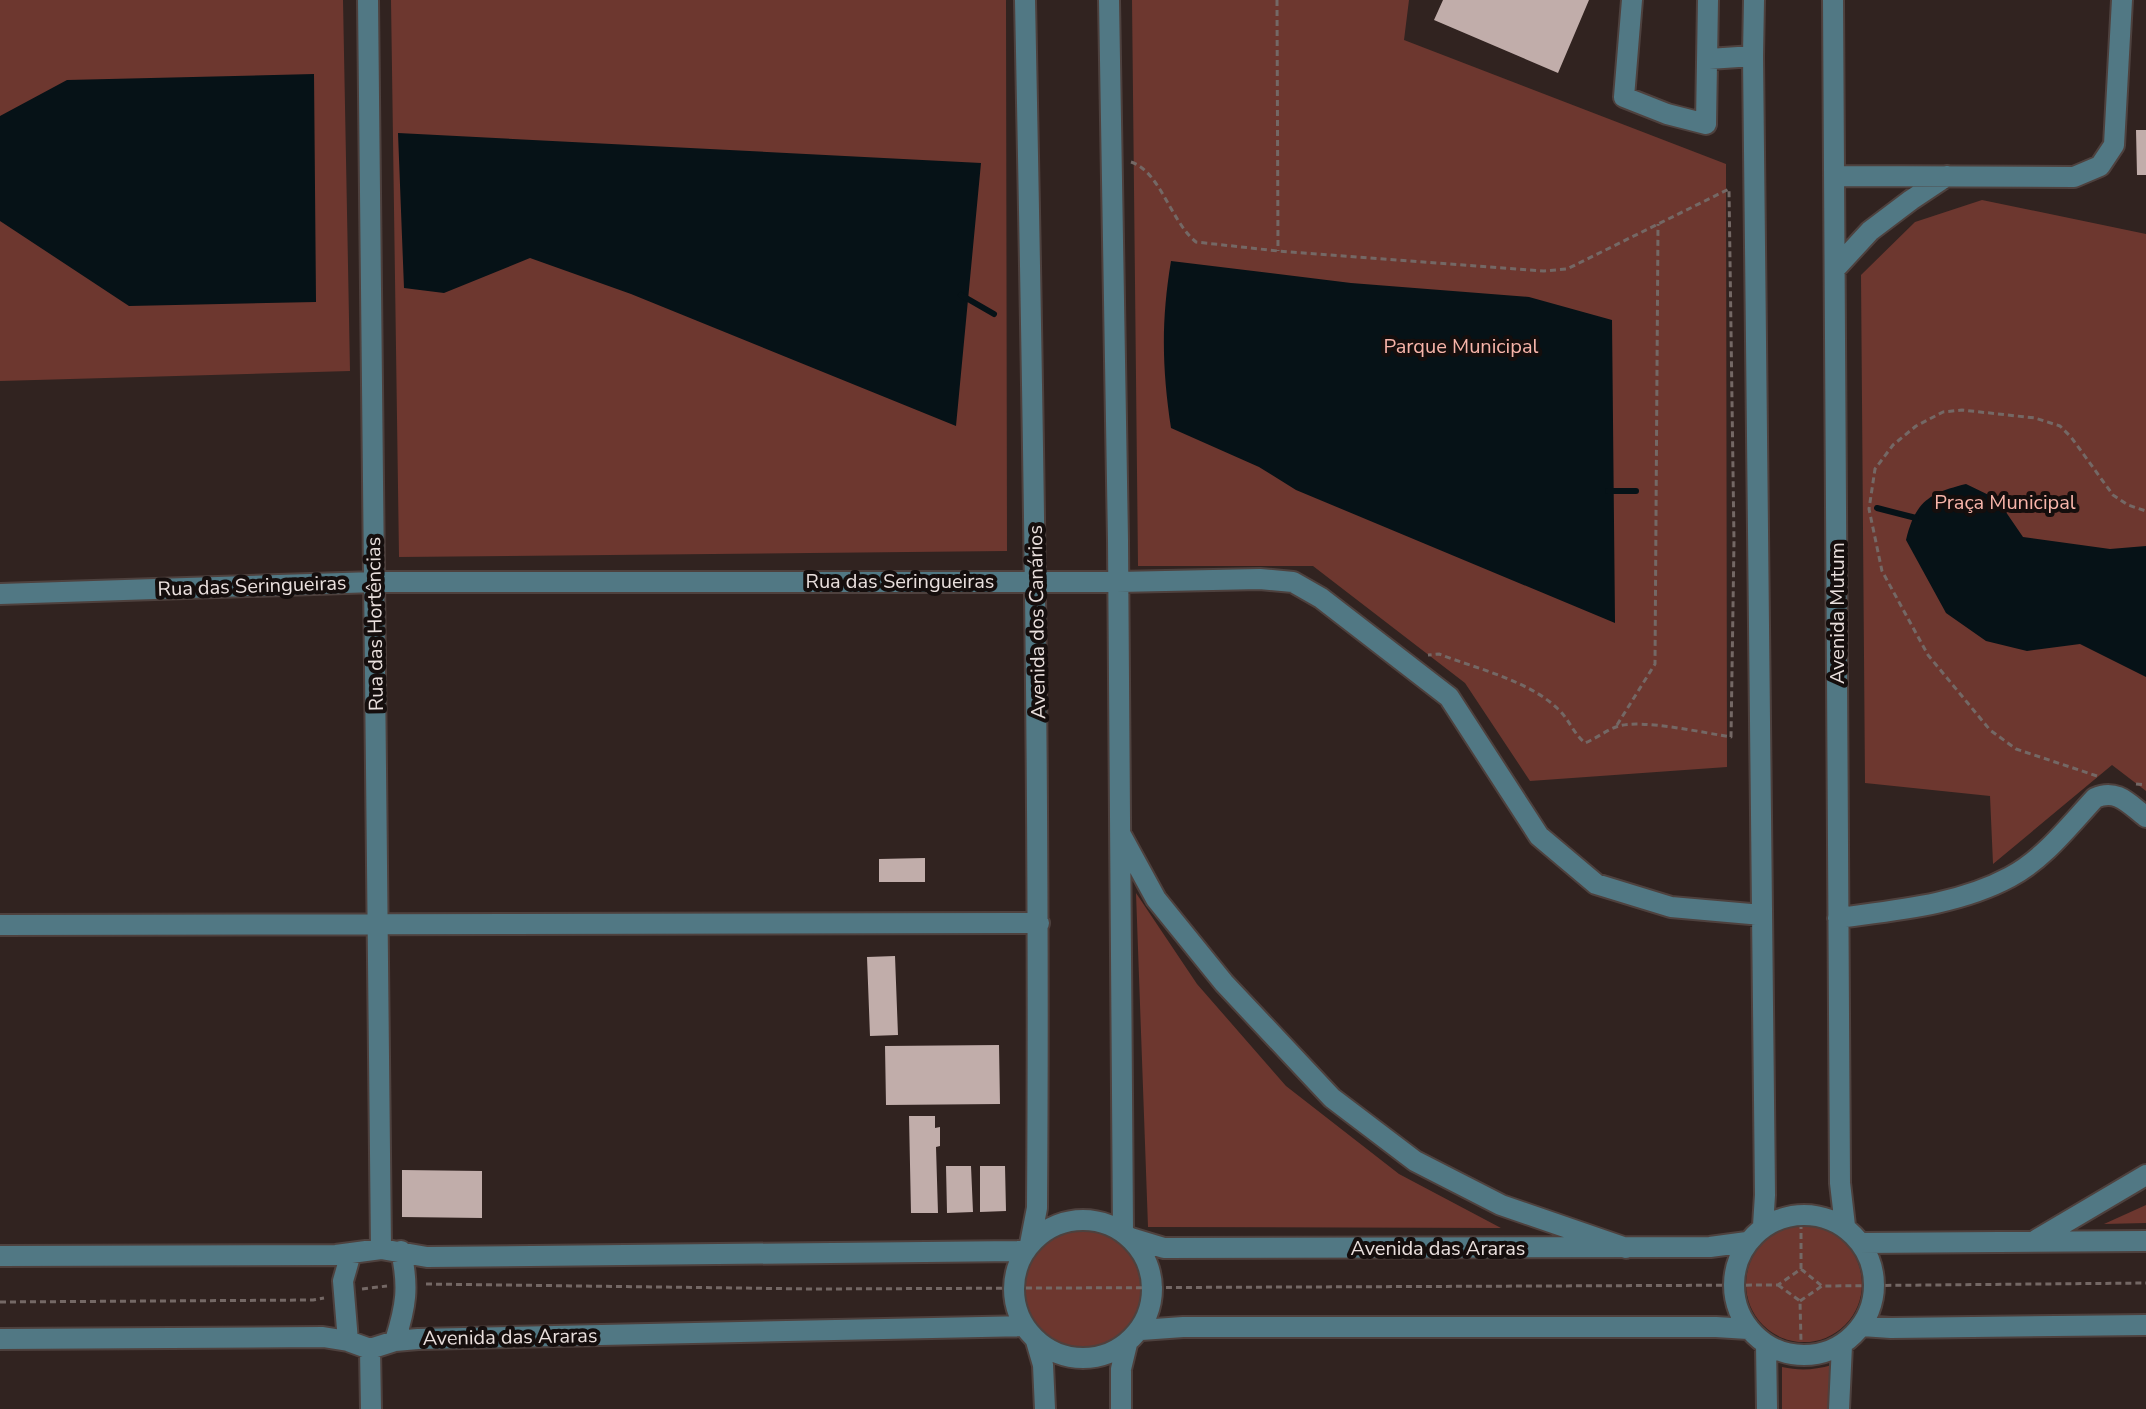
<svg xmlns="http://www.w3.org/2000/svg" width="2146" height="1409" font-family="'Nunito Sans',sans-serif">
<style>
.green{fill:#6d372f}
.water{fill:#061217}
.lines{fill:none;stroke-linecap:round;stroke-linejoin:round}
.stream{stroke:#061217;stroke-width:6}
.building{fill:#c1adaa}
.minor-casing{stroke:#4e413e;stroke-width:24}
.path{stroke:#746865;stroke-width:3;stroke-dasharray:6 4;stroke-linecap:butt}
.minor{stroke:#517884;stroke-width:20}
.labels{text-anchor:middle;dominant-baseline:central;stroke-width:8;stroke-linejoin:round;paint-order:stroke}
.park-label{font-size:20px;fill:#f8b5aa;stroke:#150e0d}
.street-label{font-size:20px;fill:#e9dfdd;stroke:#150e0d}
</style>
<rect width="100%" height="100%" fill="#312320"/>
<path class="green" d="M0,0h343l7,371 -350,10z
M391,0h615l1,551 -608,6z
M1132,0h277l-5,40 322,124 1,603 -197,14 -65,-98 -152,-117h-175z
M1982,200l164,34v557l-34,-26 -119,99 -3,-68 -125,-13 -4,-508 54,-53z
M1136,893l61,91 89,102 113,88 102,54 -353,-1z
M2146,1205v18l-42,1z
M1746 1284a58 58 0 1 1 116 0a58 58 0 1 1-116 0Z
M1023 1289a60 60 0 1 1 120 0a60 60 0 1 1-120 0Z
M1832,1365v44h-50v-42c18,4 32,3 50,-2z"/>
<path class="water" d="M314,74l2,228 -187,4 -129,-85v-105l67,-36z
M398,133l583,30 -25,263 -325,-132 -101,-36 -86,35 -40,-5z
M1171,261l180,22 178,14 83,23 3,303 -319,-133 -37,-23 -88,-39c-9,-60 -10,-107 0,-167z
M1966,484l31,15 26,38 87,12 36,-3v131l-66,-33 -53,7 -41,-10 -40,-28 -40,-73c9,-38 23,-47 60,-56z"/>
<g class="lines">
<path class="stream" d="M961,295l33,19
M1608,491h28
M1877,508l39,10"/>
</g>
<path class="building" d="M1443,0h146l-31,73 -124,-53z
M2136,130h10v45h-9z
M925,858v24h-46v-23z
M895,956l3,79 -28,1 -3,-79z
M999,1045l1,59 -114,1 -1,-59z
M909,1116h26v12l5,-1v19l-4,1 2,66h-27z
M946,1166h25l2,46 -26,1z
M980,1166h25l1,45 -26,1z
M402,1170l80,1v47l-80,-1z"/>
<g class="lines">
<g class="minor-casing">
<path id="minor" d="M368,0l13,1249
M1025,0c8,403 15,805 12,1208l-7,36
M1109,0l9,541 5,690
M1632,0l-8,97 43,17 39,10 2,-124
M1754,0l-1,56 12,1139 -2,31
M1833,0l7,1183 5,43
M1709,59l44,-3
M1834,176l240,1 26,-11 14,-21 8,-145
M1835,269l35,-38 41,-31 36,-24
M0,594l375,-12h743l142,-3 33,3 28,16 128,99 90,139 57,48 75,23 91,8
M1121,835l35,64 68,84 108,115 83,63 86,44 125,43
M1838,918c58,-8 120,-13 172,-41 34,-18 59,-51 85,-79 22,-10 34,6 51,19
M0,925l1039,-2
M1734 1285a70 70 0 1 1 140 0a70 70 0 1 1-140 0Z
M1014 1289a69 69 0 1 1 138 0a69 69 0 1 1-138 0Z
M1131,1238l33,10 546,-1 37,-5
M2036,1240l110,-65
M1861,1243l285,-2
M0,1256l336,-1 45,-6 46,8 597,-6
M1862,1326l29,2 255,-3
M1141,1330l42,-3h533l32,2
M0,1339l323,-2 25,4 22,8 25,-8 23,-2 606,-13
M348,1341l-5,-60 8,-28
M395,1341c11,-35 14,-54 6,-90
M1036,1341l7,24 2,44
M1766,1344l1,65
M370,1349l1,60
M1121,1409v-40l6,-25
M1839,1409l3,-64"/>
</g>
<path class="path" d="M1277,0l1,251
M1131,162c29,9 40,60 65,80l82,9 266,20 23,-2 162,-80 5,352 -3,196c-26,-4 -89,-18 -112,-11 -11,3 -22,12 -34,17 -12,-10 -16,-24 -27,-34 -30,-29 -81,-40 -119,-55l-11,1
M1617,725l38,-61 3,-440
M2097,776l-81,-27 -26,-19 -62,-75 -46,-84 -13,-62 6,-40 18,-24 23,-19 27,-14 19,-2 73,8 25,8 11,11 42,58 15,10 18,6
M2136,784l10,1
M1801,1269l21,17
M426,1284l388,5 964,-4 23,-16v-42
M1778,1285l22,16 1,41
M362,1289l25,-3
M1800,1301l22,-15 324,-3
M0,1302l313,-2 11,-2"/>
<use href="#minor" class="minor"/>
</g>
<g class="labels">
<g class="park-label">
<text x="1461" y="346">Parque Municipal</text>
<text x="2005" y="502">Praça Municipal</text>
</g>
<g class="street-label">
<text x="900" y="581">Rua das Seringueiras</text>
<text transform="translate(252 586) rotate(-2)">Rua das Seringueiras</text>
<text transform="translate(1837 613) rotate(-90)">Avenida Mutum</text>
<text transform="translate(1037 622) rotate(-91)">Avenida dos Canários</text>
<text transform="translate(375 624) rotate(-91)">Rua das Hortências</text>
<text x="1438" y="1248">Avenida das Araras</text>
<text transform="translate(510 1337) rotate(-1)">Avenida das Araras</text>
</g>
</g>
</svg>
